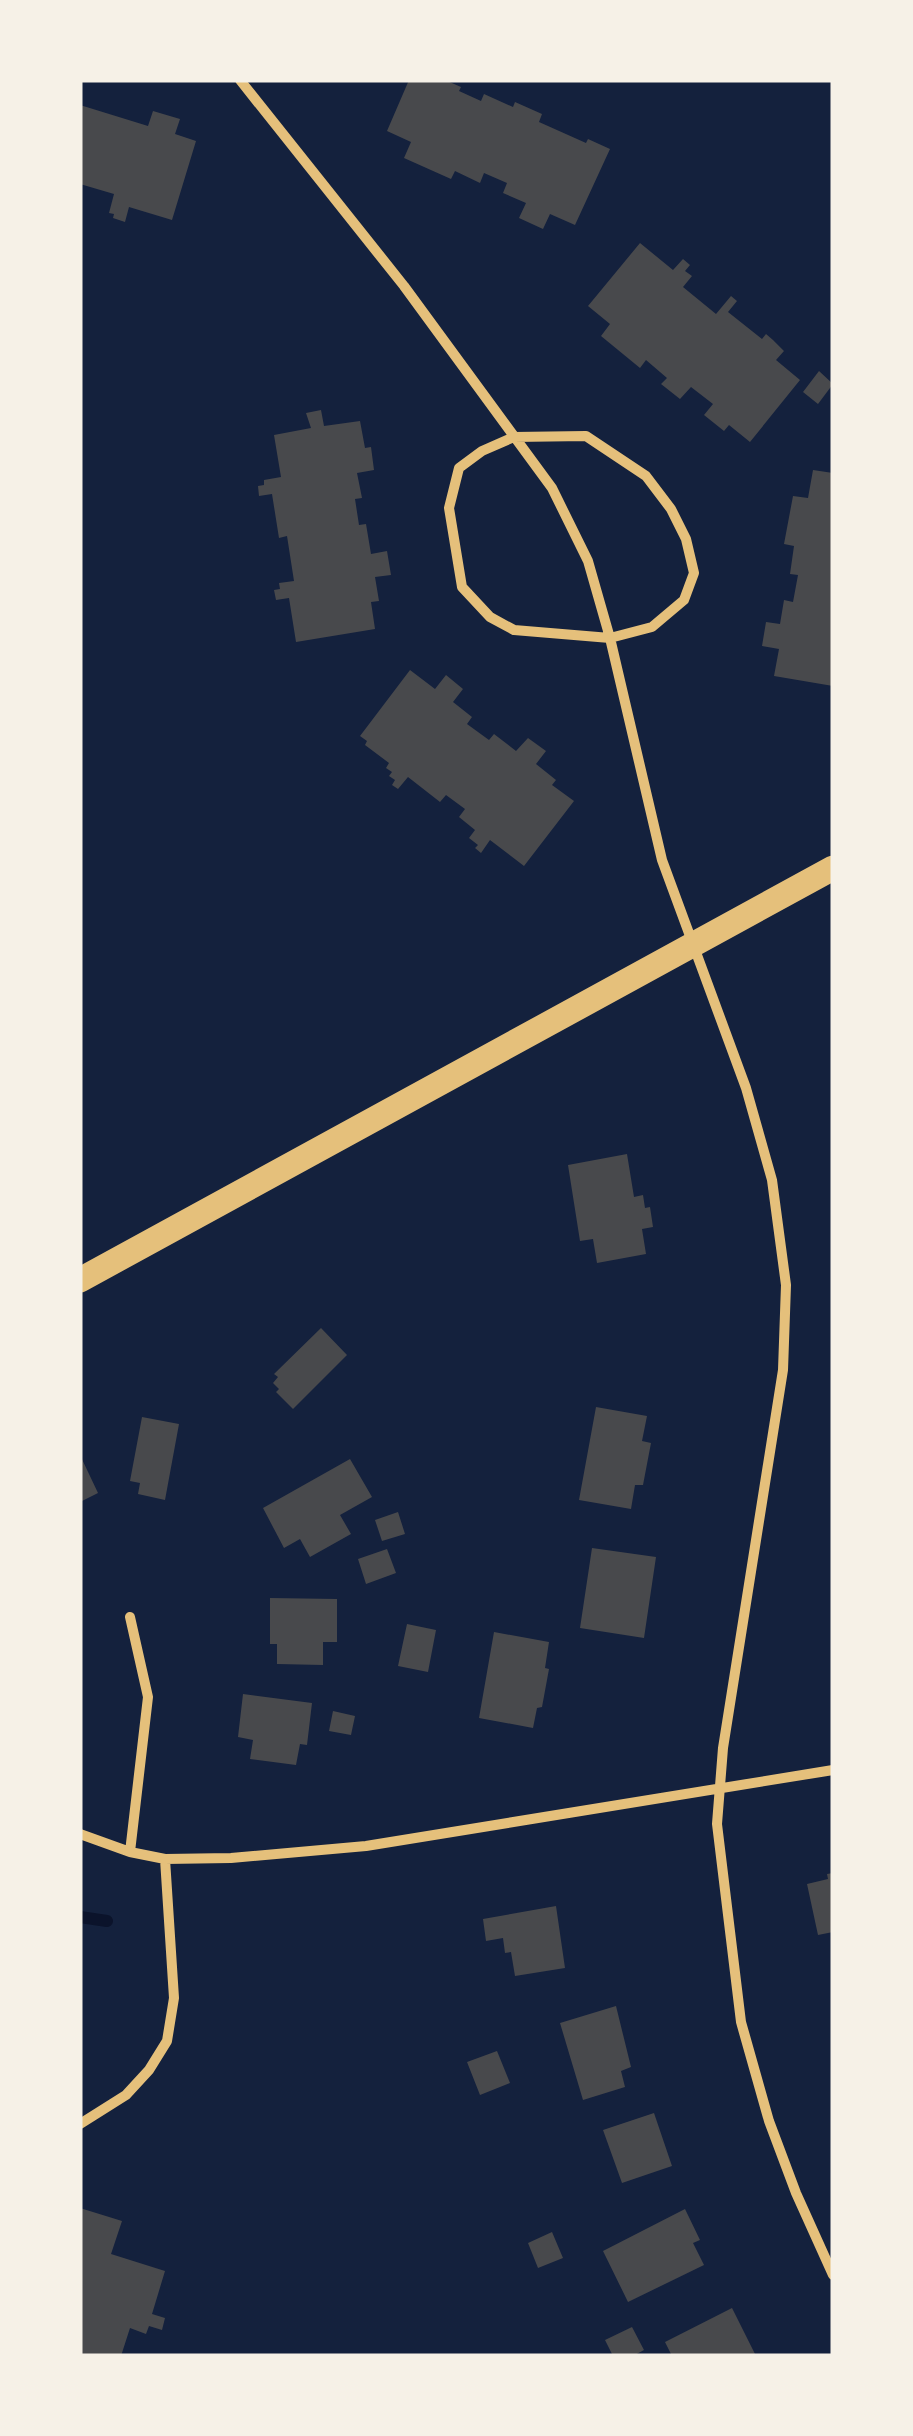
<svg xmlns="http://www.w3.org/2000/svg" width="913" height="2436" font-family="Quicksand,sans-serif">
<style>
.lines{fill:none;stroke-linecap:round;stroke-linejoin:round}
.stream{stroke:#0b132b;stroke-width:12}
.building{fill:#48494c}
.minor{stroke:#e5c07b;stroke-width:10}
.primary{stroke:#e5c07b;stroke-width:25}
</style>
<rect width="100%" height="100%" fill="#14213d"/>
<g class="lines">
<path class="stream" d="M80,1917l27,4"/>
</g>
<path class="building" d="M409,80h36l16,7 -2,4 22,10 3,-7 29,13 2,-5 27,12 -3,8 47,21 2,-4 22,10 -35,76 -25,-11 -7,15 -24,-11 7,-15 -23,-10 4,-10 -23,-10 -4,10 -25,-12 -4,8 -47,-21 7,-16 -24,-11z
M80,105l68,21 5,-15 27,8 -5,15 21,7 -24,79 -43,-13 -4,15 -12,-4 1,-4 -5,-1 5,-19 -34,-10z
M640,243l33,27 10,-11 7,6 -5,6 7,5 -9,11 33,27 15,-18 6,5 -9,11 34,27 4,-5 7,6 11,11 -8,9 24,20 -50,62 -21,-17 -5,6 -20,-16 9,-11 -22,-17 -11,12 -19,-15 6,-6 -21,-18 -6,8 -39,-32 9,-12 -22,-18z
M819,371l14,13 -15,20 -15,-12z
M321,410l3,16 36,-5 5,27 6,-1 3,23 -17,3 5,25 -7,1 4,26 7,-1 5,30 16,-3 4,24 -16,2 4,24 -8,1 4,27 -79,13 -7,-44 -13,2 -2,-10 6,-1 -1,-6 15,-2 -7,-45 -8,2 -7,-44 -13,2 -1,-10 6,-1v-5l17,-3 -7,-42 37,-7 -5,-15z
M813,470l20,3v213l-59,-10 5,-27 -17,-3 4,-24 14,2 4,-24 9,2 5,-27 -8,-1 4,-28 -10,-2 9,-48 15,2z
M410,670l25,19 11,-14 17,14 -10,13 19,15 -5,7 22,16 5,-6 22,17 12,-13 18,13 -10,13 20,16 -4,5 22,16 -50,65 -34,-26 -9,13 -6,-5 3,-3 -9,-7 6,-8 -16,-13 6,-8 -19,-14 -6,7 -32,-25 -10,12 -6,-4 3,-5 -6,-4 3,-4 -6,-4 3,-5 -24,-18 2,-4 -7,-5z
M627,1154l7,43 9,-2 2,13 5,-1 3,20 -11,2 4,25 -49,9 -4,-24 -13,2 -12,-76z
M321,1328l26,27 -54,54 -17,-17 3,-3 -6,-6 5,-6 -4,-3z
M596,1407l51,9 -5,25 9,2 -8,42h-8l-4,24 -52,-9z
M142,1417l37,7 -14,76 -27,-6 2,-11 -10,-2z
M80,1455l18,38 -18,9z
M350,1459l22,38 -32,18 11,19 -41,23 -10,-18 -16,9 -21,-40z
M398,1512l7,22 -23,7 -7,-21z
M592,1548l64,9 -12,81 -64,-10z
M387,1549l9,24 -30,11 -8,-25z
M270,1598l67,1v43h-14v23l-46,-1v-20h-7z
M407,1624l29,6 -8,42 -30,-6z
M494,1632l55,10 -4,26 4,1 -7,38 -5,1 -4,20 -54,-10z
M243,1694l69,9 -5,42 -7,-1 -4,21 -46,-6 3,-19 -15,-3z
M333,1711l22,5 -4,19 -22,-4z
M833,1873v59l-15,3 -11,-51 21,-5 -1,-5z
M556,1906l9,62 -50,8 -4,-24 -6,1 -2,-15 -17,3 -3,-22z
M616,2006l15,61 -10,4 4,16 -42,13 -23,-77z
M497,2051l13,32 -30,12 -13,-33z
M654,2113l18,53 -50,17 -19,-53z
M80,2208l42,13 -11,33 54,17 -13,43 13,4 -3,12 -13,-4 -3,8 -16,-6 -9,28h-41z
M685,2209l15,31 -7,3 11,22 -76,37 -25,-51z
M552,2232l11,26 -25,10 -10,-25z
M732,2308l24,48h-84l-7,-14z
M632,2327l12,23 -11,6h-20l-8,-16z"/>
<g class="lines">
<path class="minor" d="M240,80l164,206 148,202 36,73 22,77 52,222 84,228 26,92 14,105 -3,85 -60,378 -6,76 24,198 28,99 27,72 37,82
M586,436l60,40 25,33 15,30 8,34 -10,27 -32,27 -42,11 -96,-8 -24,-13 -28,-30 -13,-79 10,-40 23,-17 32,-14z
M80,1834l50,18 35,7 66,-1 135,-12 467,-76
M130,1852l18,-155 -18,-80
M80,2124l46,-29 23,-25 18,-29 7,-43 -9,-139"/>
<path class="primary" d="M80,1280l753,-412"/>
</g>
<rect width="913" height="2436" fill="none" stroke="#f6f1e7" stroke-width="165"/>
</svg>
